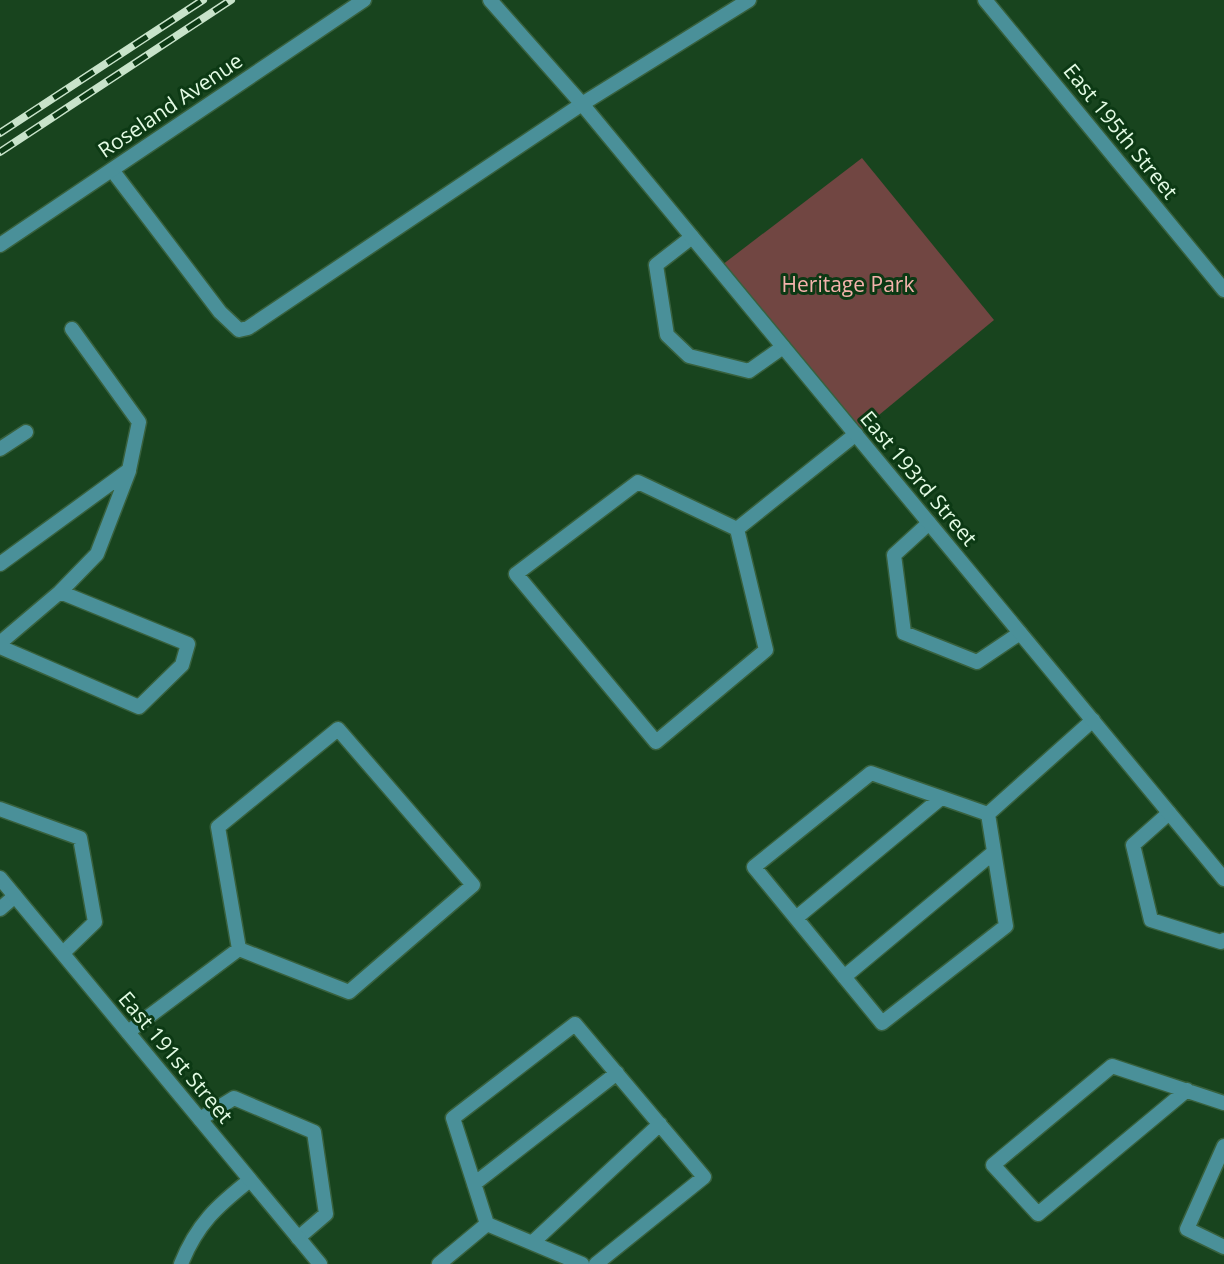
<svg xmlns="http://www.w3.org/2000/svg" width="1224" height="1264" font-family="'Open Sans',sans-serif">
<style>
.green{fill:#714642}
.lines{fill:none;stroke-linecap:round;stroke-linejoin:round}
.lane-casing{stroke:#38613e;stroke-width:17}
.street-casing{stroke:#38613e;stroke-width:17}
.lane{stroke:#4a9099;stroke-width:14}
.street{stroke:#4a9099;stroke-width:14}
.rail-casing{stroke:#c8e3ca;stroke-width:8}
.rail{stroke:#0c3914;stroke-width:5;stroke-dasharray:16;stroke-linecap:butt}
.labels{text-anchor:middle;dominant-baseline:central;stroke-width:6;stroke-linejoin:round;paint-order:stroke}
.street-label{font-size:21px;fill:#e3fbe4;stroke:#0c3914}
.park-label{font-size:21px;fill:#f3b2ab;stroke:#0c3914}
</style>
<rect width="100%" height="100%" fill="#18441e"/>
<path class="green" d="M862,158l132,162 -138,114 -138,-166z"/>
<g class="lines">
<g class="lane-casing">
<path id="lane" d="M112,170l108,142 19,18 9,-2 334,-224
M692,237l-36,28 11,70 22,21 60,15 34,-24
M0,449l26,-17
M929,523l-35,32 10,78 73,29 43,-29
M737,529l29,121 -110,92 -140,-168 122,-92 99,47 119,-95
M0,564l129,-94 10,-48 -67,-93
M60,592l37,-38 32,-83
M0,643l60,-51 128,52 -6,21 -43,42 -139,-60
M0,809l80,29 15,84 -32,31
M1169,813l-36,32 18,75 70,22 3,-2
M988,814l18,112 -124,97 -128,-156 117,-94 117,41 105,-94
M0,909l15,-13
M796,918l145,-120
M844,977l150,-125
M128,1032l111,-83 110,43 124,-107 -135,-156 -120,98 21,122
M1187,1090l-149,124 -45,-49 119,-99 112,37
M200,1119l34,-21 80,34 12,82 -28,24
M1224,1146l-37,83 37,18
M474,1184l143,-111
M487,1224l95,40
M532,1243l128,-119
M181,1264c16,-40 36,-58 69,-84
M439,1264l48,-40 -34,-106 122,-94 129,153 -108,87"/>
</g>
<g class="street-casing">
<path id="street" d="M490,0l92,104 642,775
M985,0l239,290
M582,104l167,-104
M0,245l364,-245
M0,878l320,386"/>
</g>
<use href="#lane" class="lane"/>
<use href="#street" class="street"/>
<g class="rail-casing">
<path id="rail" d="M0,133l203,-133
M0,152l231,-152"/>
</g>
<use href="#rail" class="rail"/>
</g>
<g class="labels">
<g class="street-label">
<text transform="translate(170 105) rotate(-34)">Roseland Avenue</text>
<text transform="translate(1121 131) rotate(51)">East 195th Street</text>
<text transform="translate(919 478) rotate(50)">East 193rd Street</text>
<text transform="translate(176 1057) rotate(50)">East 191st Street</text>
</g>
<g class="park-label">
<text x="848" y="284">Heritage Park</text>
</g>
</g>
</svg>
